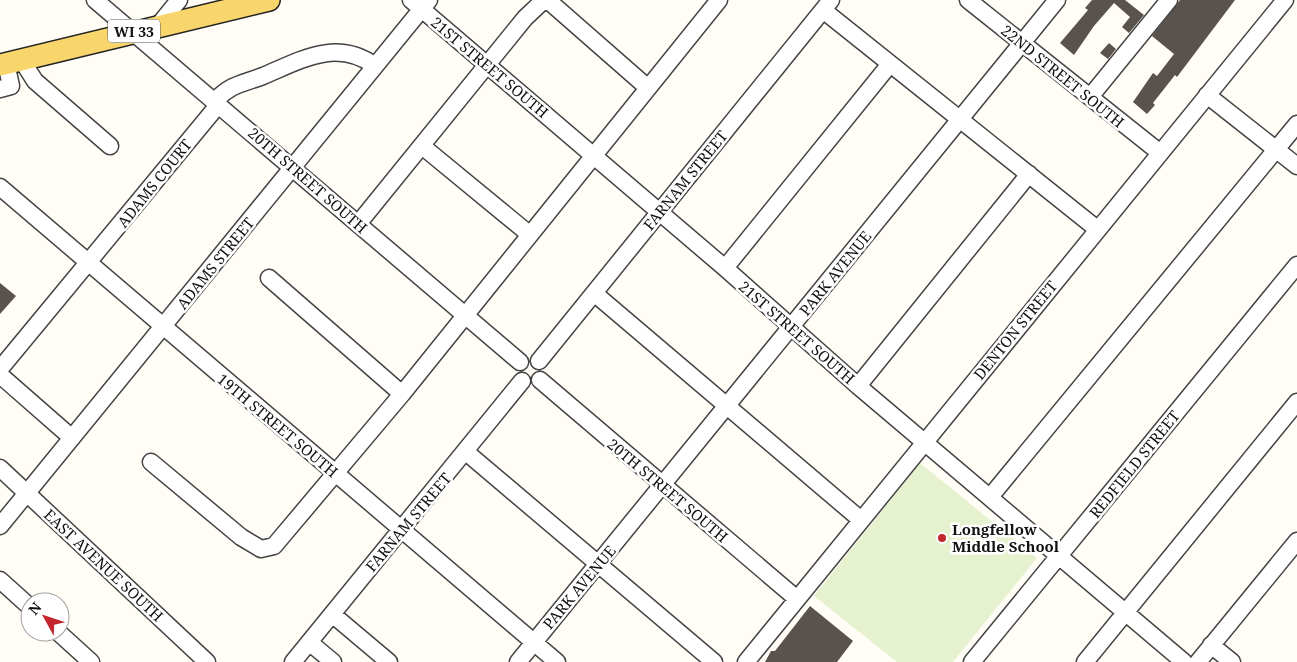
<svg xmlns="http://www.w3.org/2000/svg" width="1297" height="662" font-family="'Noto Serif',serif">
<style>
.pitch{fill:#e6f2cf}
.building{fill:#5a524d}
.lines{fill:none;stroke-linecap:round;stroke-linejoin:round}
.minor-casing{stroke:#444;stroke-width:19}
.major-casing{stroke:#222;stroke-width:24}
.minor{stroke:#fff;stroke-width:16}
.major{stroke:#f9d66b;stroke-width:21}
.poi-dot{fill:#c4262e;stroke:#fff;stroke-width:2}
.labels{text-anchor:middle;dominant-baseline:central;stroke-width:5;stroke-linejoin:round;paint-order:stroke}
.shield{fill:#fff;stroke:#585858;stroke-width:1}
.shield-label{font-size:14px;font-weight:bold;fill:#111}
.street-label{font-size:15px;fill:#111;stroke:#fff}
.poi-label{font-size:15px;font-weight:bold;fill:#111;stroke:#fff;text-anchor:start}
</style>
<rect width="100%" height="100%" fill="#fffdf5"/>
<path class="pitch" d="M920,463l117,95 -84,104h-56l-83,-66z"/>
<path class="building" d="M1092,0h33l19,15 -15,18 -7,-6 8,-10 -16,-14 -20,23 -20,29 -14,-12 28,-33 -3,-2z
M1180,0h55l-58,77 -2,-2 -22,28 2,2 -8,9 -14,-12 20,-29 4,3 17,-22 -22,-18z
M1109,43l7,6 -8,10 -8,-6z
M0,283l16,13 -16,18z
M810,606l43,35 -16,21h-72l6,-11h4z"/>
<g class="lines">
<g class="minor-casing">
<path id="minor" d="M95,0l425,362
M411,0l314,268 133,118 326,276
M968,0l191,152
M823,10l274,219
M158,26l21,-26
M21,59l14,22 75,65
M0,89l11,-3 -5,-23
M1207,95l90,71
M1090,97l79,-97
M216,100c15,-16 26,-16 47,-24 38,-16 74,-38 112,-10
M422,146l107,88
M0,187l557,475
M358,224l167,-206 18,-17 8,2 97,85
M725,268l165,-204
M269,278l133,116
M594,293l267,227
M539,361l292,-361
M0,369l219,-265
M0,375l72,63
M540,380l257,219
M858,386l171,-212
M466,452l248,210
M151,462l90,75 20,12 13,-3 128,-152 317,-394
M0,468l207,194
M990,497l307,-373
M0,526l429,-526
M0,580l30,27
M332,614l57,48
M58,632l33,30
M309,642l24,20
M1211,645l21,17
M293,662l229,-281
M518,662l539,-662
M746,662l539,-662
M972,662l325,-397
M1085,662l212,-260
M1198,662l99,-121"/>
</g>
<g class="major-casing">
<path id="major" d="M0,65l269,-65"/>
</g>
<use href="#minor" class="minor"/>
<use href="#major" class="major"/>
</g>
<circle class="poi-dot" cx="942" cy="538" r="5"/>
<g class="labels">
<rect class="shield" x="108" y="19.5" width="52" height="23" rx="4"/>
<g class="shield-label">
<text x="134" y="31">WI 33</text>
</g>
<g class="street-label">
<text transform="translate(490 67) rotate(40)">21ST STREET SOUTH</text>
<text transform="translate(1063 76) rotate(39)">22ND STREET SOUTH</text>
<text transform="translate(308 180) rotate(41)">20TH STREET SOUTH</text>
<text transform="translate(685 180) rotate(-51)">FARNAM STREET</text>
<text transform="translate(154 183) rotate(-51)">ADAMS COURT</text>
<text transform="translate(215 263) rotate(-51)">ADAMS STREET</text>
<text transform="translate(835 273) rotate(-51)">PARK AVENUE</text>
<text transform="translate(1015 330) rotate(-51)">DENTON STREET</text>
<text transform="translate(797 332) rotate(41)">21ST STREET SOUTH</text>
<text transform="translate(278 425) rotate(40)">19TH STREET SOUTH</text>
<text transform="translate(1134 464) rotate(-51)">REDFIELD STREET</text>
<text transform="translate(668 490) rotate(40)">20TH STREET SOUTH</text>
<text transform="translate(408 522) rotate(-50)">FARNAM STREET</text>
<text transform="translate(104 565) rotate(43)">EAST AVENUE SOUTH</text>
<text transform="translate(579 587) rotate(-50)">PARK AVENUE</text>
</g>
<g class="poi-label">
<text x="952" y="529">Longfellow<tspan x="952" dy="17">Middle School</tspan></text>
</g>
</g>
<g transform="translate(45 617) rotate(310)"><circle r="24" fill="#ffffff" stroke="#a0a0a0"/>
<path d="M0-4L9 19L0 12L-9 19Z" fill="#c4262e"/>
<text y="-8" font-size="14" font-weight="bold" text-anchor="middle" fill="#111111">N</text>
</g>
</svg>
